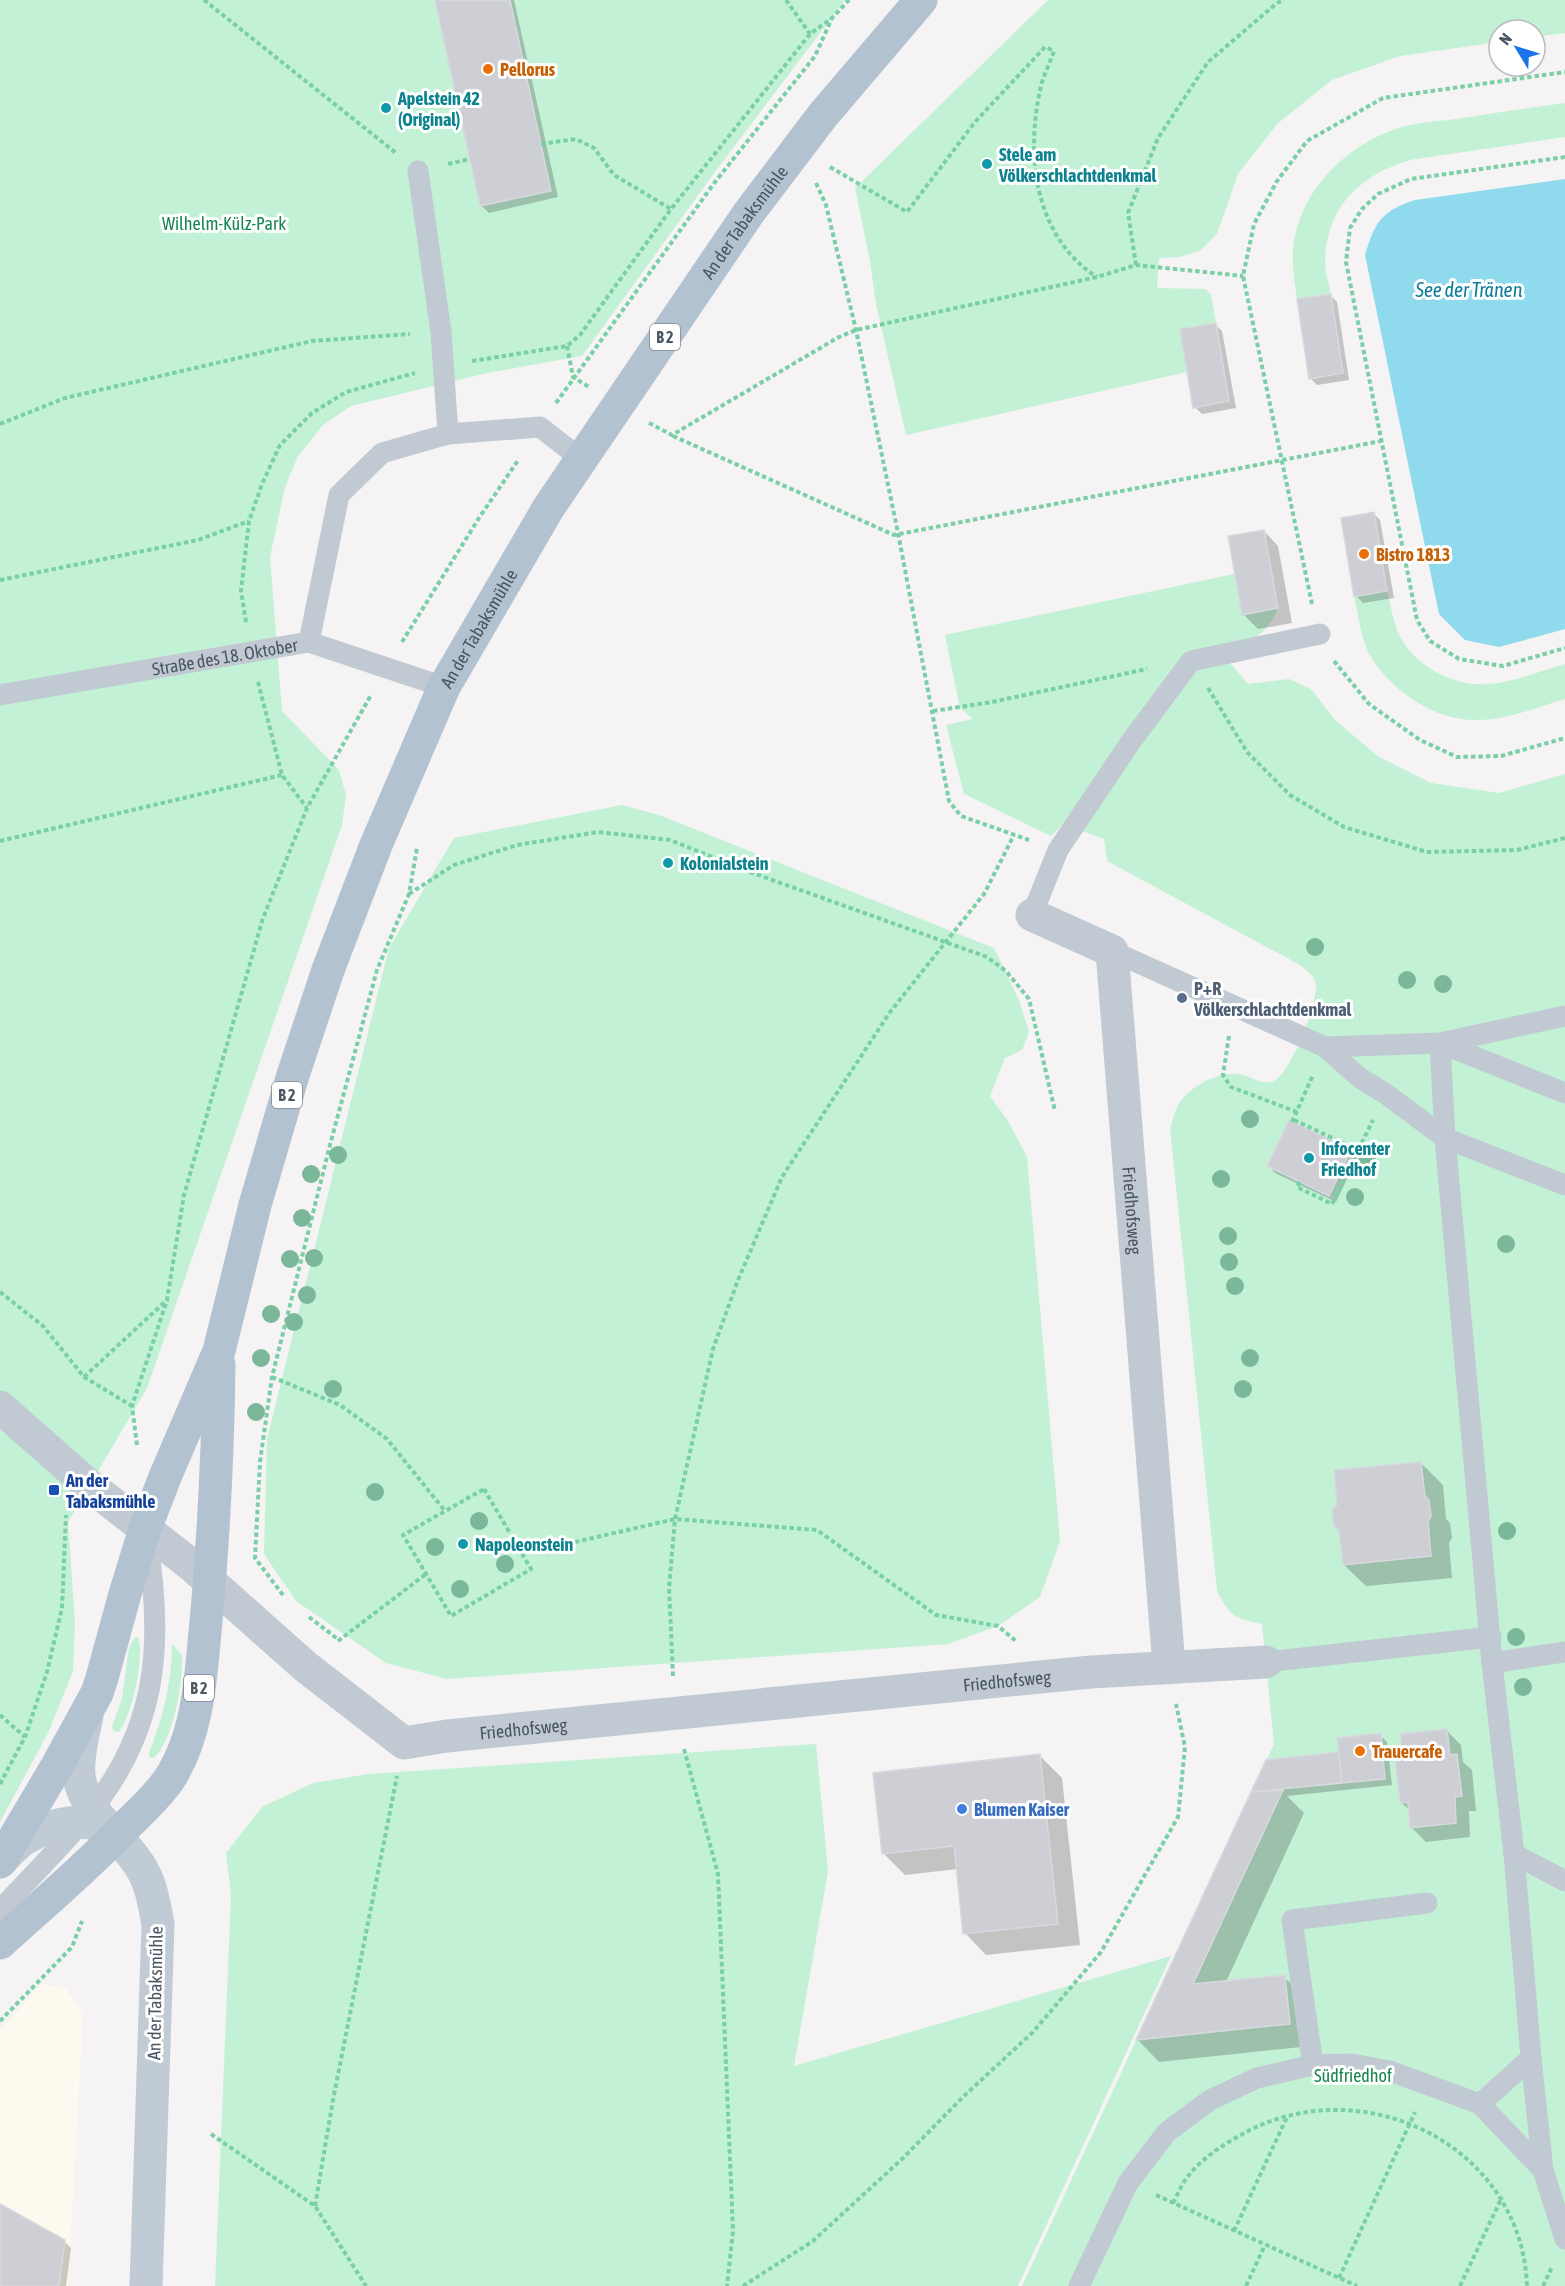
<svg xmlns="http://www.w3.org/2000/svg" width="1565" height="2286" font-family="'Asap Condensed',sans-serif">
<style>
.commercial{fill:#fdf9ef}
.green{fill:#c3f1d5}
.water{fill:#90daee}
.shadow{fill:#0003}
.building{fill:#cdcfd5;stroke:#d7d9de;stroke-width:1.5}
.lines{fill:none;stroke-linecap:round;stroke-linejoin:round}
.path{stroke:#7ad0a6;stroke-width:4;stroke-dasharray:4.5 3;stroke-linecap:butt}
.service{stroke:#c1cad2;stroke-width:21}
.minor{stroke:#c1cad2;stroke-width:33}
.secondary{stroke:#c1cbd6;stroke-width:33}
.primary{stroke:#b3c2d1;stroke-width:33}
.tree{fill:#7bb799}
.food-dot{fill:#e8710a;stroke:#fff;stroke-width:2}
.culture-dot{fill:#0f9aa8;stroke:#fff;stroke-width:2}
.service-dot{fill:#5c6f8a;stroke:#fff;stroke-width:2}
.transit-dot{fill:#1a4fb4;stroke:#fff;stroke-width:2}
.shop-dot{fill:#3f7fe0;stroke:#fff;stroke-width:2}
.labels{text-anchor:middle;dominant-baseline:central;stroke-width:6;stroke-linejoin:round;paint-order:stroke}
.shield{fill:#fff;stroke:#808990;stroke-width:1.5}
.shield-label{font-size:16px;font-weight:bold;fill:#4a5661}
.food-label{font-size:18px;font-weight:bold;fill:#c56008;stroke:#fff;text-anchor:start}
.culture-label{font-size:18px;font-weight:bold;fill:#0d838f;stroke:#fff;text-anchor:start}
.park-label{font-size:18px;fill:#17864f;stroke:#fff}
.street-label{font-size:18px;fill:#4a5661;stroke:#fff}
.service-label{font-size:18px;font-weight:bold;fill:#4e5e75;stroke:#fff;text-anchor:start}
.transit-label{font-size:18px;font-weight:bold;fill:#164399;stroke:#fff;text-anchor:start}
.shop-label{font-size:18px;font-weight:bold;fill:#366cbe;stroke:#fff;text-anchor:start}
.water-label{font-size:20px;font-style:italic;fill:#0c7c9b;stroke:#fff}
</style>
<rect width="100%" height="100%" fill="#f5f3f3"/>
<path class="commercial" d="M42,1984l24,4 17,27 -15,271h-68v-256z"/>
<path class="green" d="M0,0h845l-136,180 -127,176 -95,17 -136,33 -28,19 -25,31 -13,31 -15,70 12,154 57,59 7,25 -4,30 -195,563 -79,134 7,101 -2,48 -25,62 -48,89z
M1048,0h517v33l-30,4v-7h-36v12l-99,14 -68,24 -55,44 -39,50 -21,60 -16,16 -21,7 -21,1 -2,30 49,1 5,6 5,28 -36,6 7,43 -281,63 -30,-131 -6,-43 -15,-73z
M1565,103v34l-155,23c-50,15 -84,47 -85,102 0,10 4,22 6,32l-34,5c-3,-21 -7,-42 -2,-63 11,-53 57,-94 107,-109 17,-5 37,-6 54,-8 37,-6 73,-11 109,-16z
M1234,574l8,41 36,-7c-9,25 -31,36 -52,50l22,26 41,-5 22,10 25,32 43,36 52,26 68,10 66,-19v1512h-543l252,-542 -12,-120c-27,-5 -33,-9 -45,-33l-47,-463c3,-8 5,-19 10,-26 13,-18 42,-33 64,-27 10,3 20,11 30,6 17,-9 43,-76 42,-95 -1,-10 -8,-15 -16,-21l-193,-104 -3,-22 -41,-15 -12,12 -87,-42 -18,-69 27,-6 -13,-11 -15,-73z
M1387,591c4,15 6,31 13,45 12,26 46,46 75,48 29,2 62,-12 90,-20v35c-28,8 -60,22 -90,21 -41,0 -81,-28 -103,-61 -11,-17 -13,-43 -18,-62z
M622,805l37,10 335,133 25,52 10,32 -7,18 -17,8 -15,38 18,25 19,36 33,384 -20,56 -42,29 -50,18 -501,35 -61,-16 -90,-62 -32,-47 3,-115 122,-491 65,-110z
M135,1637h3c7,19 -6,79 -19,95l-5,-1 -2,-4 10,-29 7,-50z
M172,1644l10,11c1,28 -8,83 -28,103h-4l-1,-5c14,-36 23,-71 23,-109z
M816,1744l12,127 -34,195 377,-110 -153,330h-803l16,-391 -5,-42 36,-46 51,-24 56,-9z"/>
<path class="water" d="M1565,179v450l-66,18 -34,-7 -26,-26 -74,-359c10,-34 17,-44 50,-55z"/>
<path class="shadow" d="M437,0h77l44,197 -69,16 -7,-7z
M1330,295l7,7 12,78 -32,5 -7,-7z
M1215,324l7,7 14,77 -34,6 -7,-7z
M1373,513l7,7 14,78 -31,5 -7,-7z
M1264,531l14,15 14,77 -34,6 -15,-15z
M1350,1151l7,7 -21,44 -61,-29 -6,-7z
M1421,1463l22,22 3,34 4,4 2,15 -3,5 3,35 -86,8 -22,-21z
M1447,1731l14,14 2,17 9,8 4,41h-7l1,26 -44,5 -15,-15 -1,-16 -9,-9 3,-42z
M1380,1735l7,7 5,43 -105,11 17,17 -78,169 58,-5 22,21 5,48 -152,16 -21,-22 129,-279 73,-8z
M1040,1756l22,22 18,167 -94,10 -21,-22 -7,-64 -53,6 -22,-22z
M0,2205l64,36 7,7 -5,38h-66z"/>
<path class="building" d="M435,0h75l41,191 -71,15z
M1331,294l12,79 -34,6 -12,-80z
M1216,323l13,78 -36,7 -13,-79z
M1374,512l13,79 -33,6 -13,-79z
M1264,530l14,78 -36,7 -14,-79z
M1289,1120l62,30 -22,46 -62,-30z
M1421,1462l4,34 4,4 2,16 -3,5 3,35 -88,9 -4,-35 -5,-4 -2,-16 5,-5 -3,-35z
M1447,1729l3,26 7,-1 5,42 -7,1 1,26 -46,5 -2,-25 -8,-1 -5,-42 8,-1 -3,-25z
M1381,1733l4,46 -43,4 -5,-45z
M1338,1752l4,31 -91,9 15,-32z
M1040,1754l18,170 -95,10 -9,-88 -72,8 -9,-81z
M1283,1790l-90,194 92,-9 5,49 -154,16 115,-248z
M0,2204l65,36 -6,46h-59z"/>
<g class="lines">
<path class="path" d="M204,0l192,153
M786,0l24,34
M541,144l35,-5 18,9 20,27 57,34
M1565,157l-154,22 -33,15 -16,15 -12,19 -4,34 71,358 13,21 29,18 44,7 62,-18
M448,164l22,-5
M830,167l77,45 68,-90 70,-75 9,4c-4,12 -10,23 -13,35 -16,68 -7,151 56,191
M816,183l10,22 30,125 42,203 51,268 12,15 68,24
M1136,265l-8,-52 30,-75 50,-76 69,-59 7,-3
M567,346l6,31 16,10
M472,361l95,-15 13,-11 91,-126 139,-175 22,-16 17,-18
M556,403l159,-221 100,-126 17,-38
M649,423l23,12 167,-98 17,-7 241,-53 39,-12 107,11
M0,424l65,-26 247,-57 98,-7
M673,436l221,99 487,-94
M0,580l198,-40 51,-19
M1312,604l-69,-328 11,-52 23,-43 30,-40 76,-43 182,-26
M246,622l-5,-31 8,-70 13,-37 18,-39 32,-32 34,-21 69,-19
M402,642l77,-124 40,-59
M1334,661l35,43 51,36 37,17 44,-1 64,-18
M258,682l24,93 25,33
M1208,688l39,64 43,43 54,32 83,25 90,-2 48,-12
M933,711l59,-9 155,-33
M0,841l282,-66
M409,894l45,-29 63,-20 81,-13 72,8 80,32 237,85 19,14 23,28 26,112
M1229,1036l-6,39 8,12 66,25
M1294,1120l64,30
M1292,1122l21,-47
M1300,1182l-3,5 35,17 41,-84
M0,1292l43,34 41,51 48,29
M84,1377l83,-77
M272,1377l68,28 47,34 58,72
M137,1445l-5,-39 35,-106 17,-105 79,-277 44,-110 64,-113
M484,1489l47,80 -80,47 -48,-81z
M515,1544l56,-1 104,-24 142,11 119,85 62,11 19,16
M283,1595l-28,-37 5,-96 12,-85 58,-232 47,-175 32,-76 8,-46
M309,1617l30,23
M338,1641l88,-67
M673,1676l-4,-88 6,-69 38,-170 25,-69 44,-103 108,-165 94,-118 30,-59
M0,1715l25,22
M684,1749l34,125 15,357 -6,55
M0,1784l25,-47 22,-65 15,-64 4,-93
M0,2021l72,-74 10,-26
M211,2134l104,72 51,80
M1156,2195l201,91
M1173,2203c5,-9 9,-20 16,-28 14,-18 37,-32 57,-43 120,-63 276,15 281,154
M315,2206l18,-106 64,-324
M1234,2231l53,-114
M1339,2278l76,-166
M743,2286l70,-45 89,-82 62,-63 69,-64 68,-80 77,-135 7,-70 -9,-43
M1246,2286l19,-41
M1460,2286l42,-89
M1543,2286l9,-19"/>
<g class="service">
<path d="M418,171l23,161 7,102"/>
<path d="M309,642l30,-147 43,-42 66,-19 92,-7 41,32"/>
<path id="s1" d="M0,695l309,-53 135,45"/>
<path d="M1032,915l26,-65 74,-110 59,-79 129,-27"/>
<path d="M1112,951l213,96 35,31 26,16 59,44 120,47"/>
<path d="M1440,1043l5,95 47,525 22,191 17,204 12,112 22,69"/>
<path d="M1440,1043l125,50"/>
<path d="M1325,1047l115,-4 125,-27"/>
<path d="M1266,1662l225,-25"/>
<path d="M1492,1663l73,-11"/>
<path d="M1514,1854l51,27"/>
<path d="M0,1910c29,-31 60,-62 87,-94 71,-86 77,-171 60,-277"/>
<path d="M1313,2065l-21,-145 135,-17"/>
<path d="M1480,2104l51,-46"/>
<path d="M1079,2286l49,-103 39,-51 43,-32 47,-22 56,-13 39,-1 38,7 90,33 63,66"/>
</g>
<g class="minor">
<path id="s2" d="M1032,915l80,36 57,715"/>
<path id="s3" d="M0,1407l85,75 105,82 116,103 98,76 43,-7 644,-64 175,-10"/>
</g>
<path class="secondary" d="M87,1716c-4,19 -10,41 -8,60 5,36 40,58 59,87 13,18 16,40 20,61l-12,362
M2,1860c7,-8 15,-17 24,-22 25,-15 66,-25 89,-3"/>
<g class="primary">
<path id="s4" d="M0,1862l57,-96 40,-73 5,-15 23,-84 20,-65 20,-52 54,-126 36,-146 38,-130 35,-105 48,-125 68,-158 105,-180 199,-293 75,-99 98,-115"/>
<path d="M0,1943c43,-39 87,-76 127,-118 15,-15 31,-29 43,-47 31,-49 31,-111 37,-167 7,-82 11,-164 12,-246"/>
</g>
</g>
<g class="tree">
<circle cx="1315" cy="947" r="9"/>
<circle cx="1407" cy="980" r="9"/>
<circle cx="1443" cy="984" r="9"/>
<circle cx="1250" cy="1119" r="9"/>
<circle cx="338" cy="1155" r="9"/>
<circle cx="1367" cy="1157" r="9"/>
<circle cx="311" cy="1174" r="9"/>
<circle cx="1221" cy="1179" r="9"/>
<circle cx="1355" cy="1197" r="9"/>
<circle cx="302" cy="1218" r="9"/>
<circle cx="1228" cy="1236" r="9"/>
<circle cx="1506" cy="1244" r="9"/>
<circle cx="314" cy="1258" r="9"/>
<circle cx="290" cy="1259" r="9"/>
<circle cx="1229" cy="1262" r="9"/>
<circle cx="1235" cy="1286" r="9"/>
<circle cx="307" cy="1295" r="9"/>
<circle cx="271" cy="1314" r="9"/>
<circle cx="294" cy="1322" r="9"/>
<circle cx="261" cy="1358" r="9"/>
<circle cx="1250" cy="1358" r="9"/>
<circle cx="333" cy="1389" r="9"/>
<circle cx="1243" cy="1389" r="9"/>
<circle cx="256" cy="1412" r="9"/>
<circle cx="375" cy="1492" r="9"/>
<circle cx="479" cy="1521" r="9"/>
<circle cx="1507" cy="1531" r="9"/>
<circle cx="435" cy="1547" r="9"/>
<circle cx="505" cy="1564" r="9"/>
<circle cx="460" cy="1589" r="9"/>
<circle cx="1516" cy="1637" r="9"/>
<circle cx="1523" cy="1687" r="9"/>
</g>
<g class="food-dot">
<circle cx="488" cy="69" r="6"/>
<circle cx="1364" cy="554" r="6"/>
<circle cx="1360" cy="1751" r="6"/>
</g>
<g class="culture-dot">
<circle cx="386" cy="108" r="6"/>
<circle cx="987" cy="164" r="6"/>
<circle cx="668" cy="863" r="6"/>
<circle cx="1309" cy="1158" r="6"/>
<circle cx="463" cy="1544" r="6"/>
</g>
<circle class="service-dot" cx="1182" cy="998" r="6"/>
<rect class="transit-dot" x="48" y="1484" width="12" height="12" rx="3"/>
<circle class="shop-dot" cx="962" cy="1809" r="6"/>
<g class="labels">
<g class="shield">
<rect x="650" y="324" width="30" height="26" rx="4.5"/>
<rect x="272" y="1082" width="30" height="26" rx="4.5"/>
<rect x="184" y="1675" width="30" height="26" rx="4.5"/>
</g>
<g class="shield-label">
<text x="665" y="337">B 2</text>
<text x="287" y="1095">B 2</text>
<text x="199" y="1688">B 2</text>
</g>
<g class="food-label">
<text x="500" y="69">Pellorus</text>
<text x="1376" y="554">Bistro 1813</text>
<text x="1372" y="1751">Trauercafe</text>
</g>
<g class="culture-label">
<text x="398" y="98">Apelstein 42<tspan x="398" dy="21">(Original)</tspan></text>
<text x="999" y="154">Stele am<tspan x="999" dy="21">Völkerschlachtdenkmal</tspan></text>
<text x="680" y="863">Kolonialstein</text>
<text x="1321" y="1148">Infocenter<tspan x="1321" dy="21">Friedhof</tspan></text>
<text x="475" y="1544">Napoleonstein</text>
</g>
<g class="park-label">
<text x="224" y="223">Wilhelm-Külz-Park</text>
<text x="1353" y="2075">Südfriedhof</text>
</g>
<g class="street-label">
<text stroke="none"><textPath href="#s4" startOffset="1815">An der Tabaksmühle</textPath></text>
<text stroke="none"><textPath href="#s4" startOffset="1329">An der Tabaksmühle</textPath></text>
<text stroke="none"><textPath href="#s1" startOffset="228">Straße des 18. Oktober</textPath></text>
<text stroke="none"><textPath href="#s2" startOffset="348">Friedhofsweg</textPath></text>
<text stroke="none"><textPath href="#s3" startOffset="1132">Friedhofsweg</textPath></text>
<text stroke="none"><textPath href="#s3" startOffset="646">Friedhofsweg</textPath></text>
<text transform="translate(155 1993) rotate(-89)">An der Tabaksmühle</text>
</g>
<g class="service-label">
<text x="1194" y="988">P+R<tspan x="1194" dy="21">Völkerschlachtdenkmal</tspan></text>
</g>
<g class="transit-label">
<text x="66" y="1480">An der<tspan x="66" dy="21">Tabaksmühle</tspan></text>
</g>
<g class="shop-label">
<text x="974" y="1809">Blumen Kaiser</text>
</g>
<g class="water-label">
<text x="1469" y="289">See der Tränen</text>
</g>
</g>
<g transform="translate(1517 48) rotate(308)"><circle r="28" fill="#ffffff" stroke="#b7bbc0" stroke-width="1.5"/>
<path d="M0-4.5L10 22L0 15L-10 22Z" fill="#1a73e8"/>
<text y="-9" font-size="16" font-weight="bold" text-anchor="middle" fill="#4a5661">N</text>
</g>
</svg>
